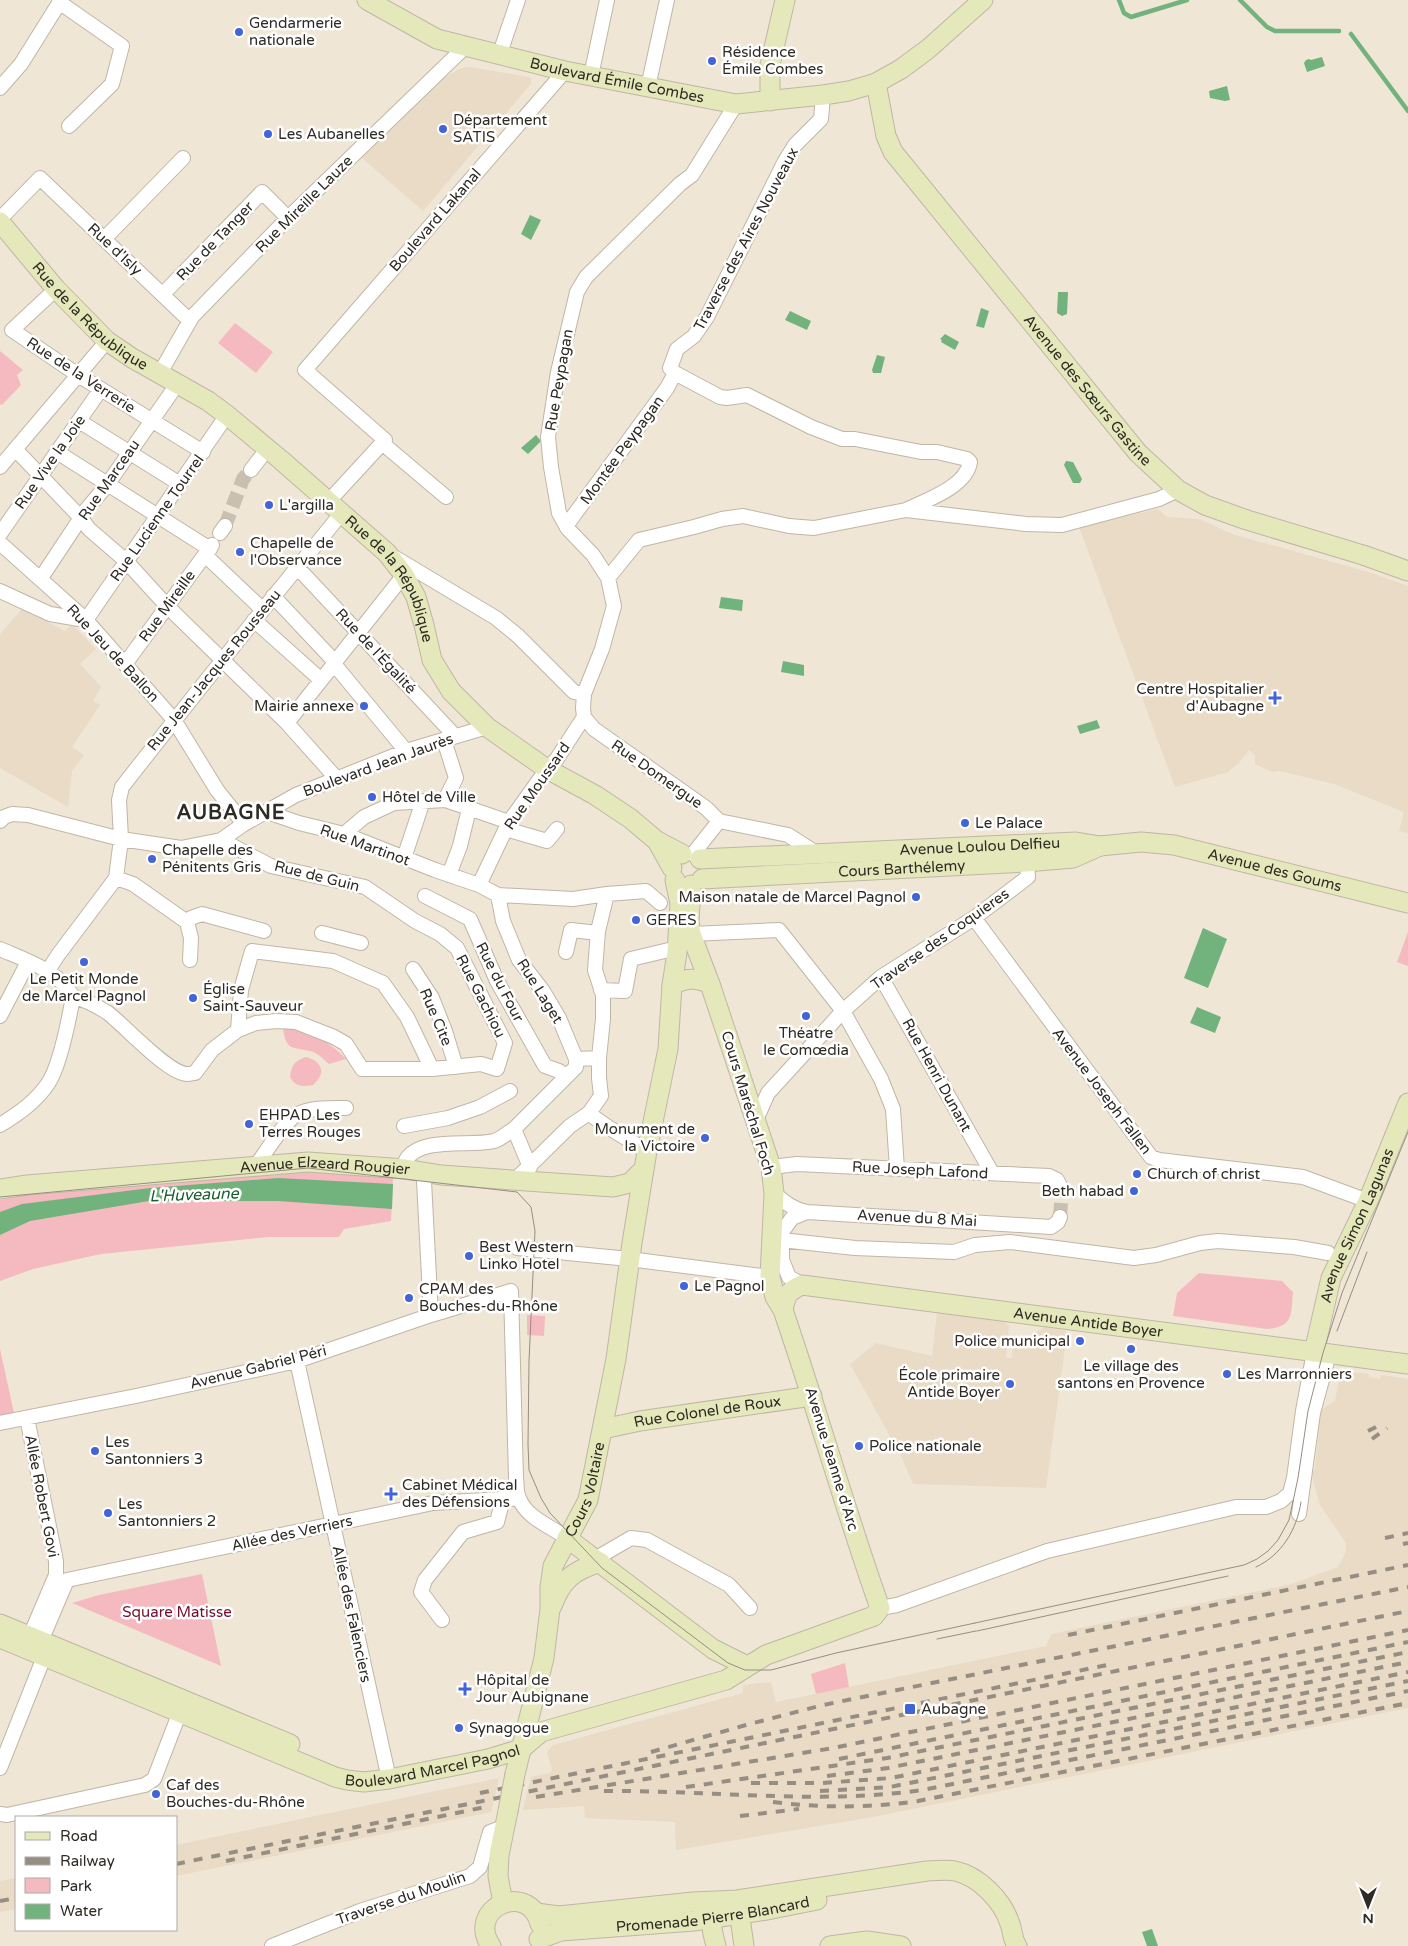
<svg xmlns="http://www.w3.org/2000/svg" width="1408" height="1946" font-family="'Varela Round',sans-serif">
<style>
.built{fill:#e9dbc5}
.green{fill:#f5bac0}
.water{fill:#72b27d}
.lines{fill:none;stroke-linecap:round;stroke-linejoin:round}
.stream{stroke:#72b27d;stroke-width:4.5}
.street-tunnel{stroke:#c9c0b2;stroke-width:14;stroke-dasharray:14 7;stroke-linecap:butt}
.street-casing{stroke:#bfb6a6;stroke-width:16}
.secondary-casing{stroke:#bfb6a6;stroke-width:21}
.street{stroke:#fff;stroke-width:14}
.secondary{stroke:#e5e8ba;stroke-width:19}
.tram{stroke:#968e83;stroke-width:1}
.rail{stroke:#968e83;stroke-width:4;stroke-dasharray:9 9;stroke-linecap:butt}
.secondary-bridge-casing{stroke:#bfb6a6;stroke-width:21;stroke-linecap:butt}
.secondary-bridge{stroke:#e5e8ba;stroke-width:19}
.poi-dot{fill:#4364d7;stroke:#fff;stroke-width:2}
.labels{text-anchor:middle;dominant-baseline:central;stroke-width:5;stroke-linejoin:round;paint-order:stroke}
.poi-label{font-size:15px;fill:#2e2a24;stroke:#fff;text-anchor:start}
.street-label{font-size:15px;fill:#2e2a24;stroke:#fff}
.park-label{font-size:15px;fill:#71102c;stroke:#fff}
.water-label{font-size:16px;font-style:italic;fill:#185d2b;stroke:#fff}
.district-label{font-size:20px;font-weight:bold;letter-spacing:1px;fill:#2e2a24;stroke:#fff}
</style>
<rect width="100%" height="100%" fill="#f0e6d6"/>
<path class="built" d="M469,67l60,10 2,2v5l-108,127 -61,-53 82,-80 17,-10z
M1158,509l9,8 33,2 32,15 140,39 36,13v247l-9,-2 5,-19 -70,-28 -54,-13 -8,1 -17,-8v-9l-6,-5 -10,13 -11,9 -53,15 -96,-260z
M22,609l43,22 7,-7 24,25 -16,15 21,23 -8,14 7,4 -28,42 12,8 -12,16 -4,36 -68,-39v-134z
M937,1312l67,9 5,5 -3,32h6l1,-14h8l23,-17 22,4 2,9h-2l-20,148 -133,-4 -12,-28 -51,-92 26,-21 56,13z
M1343,1371l26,3v3l11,2 1,-4 27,4v329l-535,109 -197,33 -1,-28 -90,-4 -1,-12 -61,4 8,-33 19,-4 2,-4 -5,-17 6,-7 190,-52v-8l28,-3 5,20 270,-56 5,-12 241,-50 46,-17 8,-15v-9l-26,-38 -9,-33 4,-3 6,-59 14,-9 5,-26z
M499,1778l-8,34 -315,64v-31z
M16,1878v31l-16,3v-31z"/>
<path class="green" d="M235,323l38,29 -17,21 -38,-30z
M0,351l23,19 -6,5 4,10 -19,20 -2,-1z
M1408,932v34l-11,-4z
M283,1028c25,1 46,13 63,31l-17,5c-5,-4 -10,-10 -16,-12 -19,-6 -27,1 -30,-24z
M306,1057c16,4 21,16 7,28 -10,2 -18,2 -23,-8 2,-12 4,-16 16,-20z
M309,1170l84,8 -2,43 -47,8 -5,8h-71l-167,17 -68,15 -33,12v-81l45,-9z
M1199,1273l83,8 11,11c-2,22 1,35 -26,37l-94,-13 4,-23z
M527,1315l18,1 -1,20 -17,-1z
M0,1349l14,64 -14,3z
M202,1574l19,92 -149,-63 27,-8z
M845,1663l4,24 -33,7 -5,-20z"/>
<path class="water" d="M1322,57l3,9 -18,6 -3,-9 2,-3 3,-1 2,1z
M1227,86l3,14 -5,1 -15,-3 -1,-7z
M530,215l11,5 -10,20 -10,-6z
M1058,292h10l-1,22 -5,2 -5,-3z
M981,308l8,3 -5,17 -8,-2z
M790,311l21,10 -4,9 -22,-10z
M945,334l14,8 -4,8 -14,-8 1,-2 -2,-1z
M877,355l8,2 -4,16h-8l-1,-3z
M536,435l5,6 -13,13 -7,-6z
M1066,461l7,1 9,17 -2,4h-7l-9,-18z
M721,597l22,3 -1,11 -23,-3z
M783,661l21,4v11l-23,-4z
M1097,720l3,8 -20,6 -3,-8z
M1203,928l24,11 -19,49 -24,-10z
M1197,1007l24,10 -6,16 -25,-10z
M278,1178l115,6 -1,25 -114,-8h-129l-119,20 -30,14v-23l22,-8 128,-16z
M1152,1929l6,17h-11l-5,-14z"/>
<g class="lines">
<path class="stream" d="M1119,0l5,13 7,4 56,-17
M1240,0l27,27 8,4h64
M1351,34l57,77"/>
<path class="street-tunnel" d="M225,526l18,-47 8,-9
M1060,1217l2,-27"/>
<g class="street-casing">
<path id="street" d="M59,2l63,44 -10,38 -43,42
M499,56l19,-56
M591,76l16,-76
M648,87l19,-87
M0,88l21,-24 40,-64
M823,95l-2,24 -26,26 -10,16 -78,156 -13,19 -17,13 -7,19 5,5 45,24 7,1 20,-3 64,32 31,12h13l66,13h16l30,7 3,3c-3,24 -43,38 -64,48
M0,219l40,-41 150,143
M104,239l79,-81
M56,289l-44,41 66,45 125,77
M163,294l99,-102 26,26
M160,373l32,-56 96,-99 177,-171
M79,421l101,63
M382,443l64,54
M15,449l66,69 8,11 37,32 41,45 120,117 50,56
M57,452l153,97
M0,467l107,-126
M251,470l16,-21
M328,502l57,-62 -80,-70 260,-299
M566,526l101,-138 8,-15
M220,533l5,-7
M0,534l101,-145
M0,543l86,77 88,100 43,70 27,34
M205,555l57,54
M394,557l102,61 22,18 56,56 10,2
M297,567l158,169
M41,578l45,-68 21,-25 71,-102
M608,578l31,-38 55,-13 28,-8 21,-3 46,10 25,2 92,-18 120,14 36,1 97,-26 19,-9
M0,591l50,23 35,6
M273,596l62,66 -1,2 72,87
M86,620l141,-205
M254,620l67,60
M335,662l69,-87
M125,664l87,-119
M287,723l47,-59
M444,740l12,38 -11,22
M267,812l32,11 45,11 91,36 44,15 19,10 75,4 34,-5 39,-3 14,12
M0,821l4,-4 8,-3 16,1 93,24 60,9 40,-8 23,-16 52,-29 110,-44 81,-24
M719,821l-13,-13 -112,-79 -10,-12 -1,-9 1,-14 18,-45 12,-43 -6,-28 -15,-23 -25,-26 -9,-16 -8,-46 -3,-30 10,-65 19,-80 9,-15 94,-93 12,-9 44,-71
M719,821l69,14 28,18
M506,829l41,12 10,-12
M344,834l20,-17 30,-14 51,-3 64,22
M693,854l26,-33
M404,858l19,-57
M449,875l11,-29 9,-37
M116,878l17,6 54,38 4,16 -1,22
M479,885l30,-63 38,-53 9,-9 28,-43
M498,895l5,26 16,39 24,31 16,27 17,41
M425,896l45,23 27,62 48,85 14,5 7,6
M974,918l177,239 8,3 144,17 65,24
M187,922l4,-4 11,-4 62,17
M322,933l39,10
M691,934l88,-4 64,81 38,68 12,30 4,60
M0,949c25,11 60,22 73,48
M566,952l5,-22 27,3
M413,969l19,29 13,33 11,36
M47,972l11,-17 58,-77 5,-39 -2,-39 3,-13c72,-92 145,-183 219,-273
M881,977l111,196
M601,990l24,1 6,-32 46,-11
M73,997c13,3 23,8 35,16 16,12 61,62 80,61 2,0 5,-1 7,-1l17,-23 26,-20 18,-7 20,-2 20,1 38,15 12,7 16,25h70l49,-5 16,5 8,-26 -48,-95 -17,-14 -25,-13 -50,-34 -94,-21 -50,-26
M0,1016l28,-54
M238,1030l3,-40 11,-39 81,10 50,22 24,34 25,52
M589,1113c17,15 38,25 58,38
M756,1120l12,-27 75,-82 38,-34 93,-59 54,-41 -2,-24
M0,1125c18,-11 37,-24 49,-43 11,-18 20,-63 24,-85
M404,1126l44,-8 32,-11 30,-16
M406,1160c15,-24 64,-13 88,-19 7,-2 14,-9 20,-12
M255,1167c9,-12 29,-45 41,-52 15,-8 34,-7 50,-7
M530,1167l-16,-38 62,-62v-8l23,-1
M771,1167l26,-3 252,12 8,4 5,10
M425,1172l-1,9 7,134
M515,1180l55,-54 19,-13 12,-17 -2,-18v-20l4,-39v-24l-8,-25 3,-39 9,-37
M774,1193c11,10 19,16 33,19l244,15 7,-5 2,-5
M772,1239l83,9 99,4 21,-7 35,-3 124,16 22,-3 44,-12 18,-2 76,6 34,6
M517,1248l112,11 141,18
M802,1285l-13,-8 -7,-17v-28l10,-14 15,-6
M297,1361l92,418
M27,1418l29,143v14l-26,61 2,7
M0,1423l136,-27 161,-35 134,-46 80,-24 5,187c1,6 0,14 3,20 7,20 33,29 48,40
M1299,1514l14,-101 16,-59
M595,1559l36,-21 16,2 82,45 21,23
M67,1580l366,-77 86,-5
M880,1608l17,-3 150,-54 189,-44h30l15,-6 9,-8 4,-15 9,-67 11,-59
M442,1620l-21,-28 4,-12 38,-48 34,-10 6,-23
M0,1768l44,-111 -3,-16 26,-61
M0,1814l7,1 138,-30 9,-6 2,-5 27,-70
M272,1946l88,-35 110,-35 10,-9 10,-35 16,-6"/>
</g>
<g class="secondary-casing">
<g id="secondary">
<path id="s1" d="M367,0l70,39 128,32 171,33 87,-9 26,-4 27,-8 25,-14 27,-20 55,-49"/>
<path id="s2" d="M876,83l10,53 7,16 245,301 40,37 27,15 42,15 116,35 45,16"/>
<path d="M770,101v-36l15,-65"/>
<path id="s3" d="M0,222l56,67 51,52 25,17 76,43 19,14 54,45 106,93 17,22 12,22 8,28 8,35 19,31 36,36 60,42 48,26 36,24 26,22 25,13"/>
<path d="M657,841l15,27"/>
<path id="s4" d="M700,859l376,-17 24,4 41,-4 33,3 234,58"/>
<path id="s5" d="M702,879l324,-17 47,-4 27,-12"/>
<path d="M672,985c14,-7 24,-8 38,-1"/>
<path id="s6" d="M0,1189l27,-4 281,-23 97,7 36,6 172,12 17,-4 14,-14"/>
<path id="s7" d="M783,1310c3,-15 5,-19 19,-25l606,79"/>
<path id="s8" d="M1314,1352l17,-74 37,-77 40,-98"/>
<path id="s9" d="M603,1429l37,-8 172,-25"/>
<path d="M567,1538l146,111 34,17"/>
<path d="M552,1606c10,-27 21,-35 48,-44"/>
<path d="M0,1624l290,120"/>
<path id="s10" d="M0,1638l335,139 12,3 17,2 25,-3 99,-20 33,-10 20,-17 185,-52 40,-25 108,-39 6,-8c-35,-98 -63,-199 -97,-298l-8,-13 -5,-20 4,-84 -3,-26 -61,-183 -19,-50 -2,-12 2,-37"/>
<path id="s11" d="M515,1774l29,-116 6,-49v-22l3,-21 35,-66 28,-141 16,-116 15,-92 21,-102 4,-64 5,-32 3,-49 -5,-24"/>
<path d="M503,1903l-5,-27 1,-21 9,-44"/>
<path d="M738,1903l6,43"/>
<path d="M709,1906l4,28 3,12"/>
<path d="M536,1913l23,3 134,-14 44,-2 190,-29c9,0 20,-2 28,0 24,5 48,30 55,53 3,7 2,15 7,22"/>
<path id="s12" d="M539,1939l22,-8 133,-10 73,-11 50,-10"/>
<path d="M491,1946c-26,-38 38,-66 49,-22"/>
<path d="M830,1946l37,-5 34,5"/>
</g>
</g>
<use href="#street" class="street"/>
<use href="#secondary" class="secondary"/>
<path class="tram" d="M0,1197l308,-29 209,24 14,15 4,24 -6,130 -1,83 1,26 12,28 9,15 52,55 126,95 17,7h26l65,-17 139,-30
M1337,1331l30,-79
M1256,1567c26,-12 41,-38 45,-65
M975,1623l269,-58 13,-6 11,-8 10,-11 11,-20 9,-42 10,-67 15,-58 19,-60 66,-161
M977,1631l251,-55
M937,1639l39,-8"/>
<path class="rail" d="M1368,1431l16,-8
M1372,1439l15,-11
M1385,1538l23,-5
M1403,1544l5,-1
M1068,1635l340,-70
M651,1752l95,-27 77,-20 585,-118
M839,1759l569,-117
M827,1776l61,-8 520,-106
M751,1783h71l69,-5 517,-106
M686,1787l201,-29 521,-106
M604,1791c106,-1 213,14 319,-1l485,-99
M820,1791l70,-4 518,-106
M480,1793l627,-128
M536,1797l297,-49 575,-118
M773,1802c49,6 97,6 145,-1l490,-98
M740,1816l59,-7
M226,1861l264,-55
M176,1864l1232,-253
M0,1901l16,-3"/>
<g class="secondary-bridge-casing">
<path id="secondary-bridge" d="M508,1811l7,-37"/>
</g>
<use href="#secondary-bridge" class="secondary-bridge"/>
</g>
<g class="poi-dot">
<circle cx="239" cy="32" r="5"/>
<circle cx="712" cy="61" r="5"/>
<circle cx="443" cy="129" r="5"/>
<circle cx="268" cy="134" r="5"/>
<circle cx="269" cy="505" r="5"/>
<circle cx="240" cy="552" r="5"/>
<path d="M1272.5 690.5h5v5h5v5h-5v5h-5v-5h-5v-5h5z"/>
<circle cx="364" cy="706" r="5"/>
<circle cx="372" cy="797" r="5"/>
<circle cx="965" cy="823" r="5"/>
<circle cx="152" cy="859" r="5"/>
<circle cx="916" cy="897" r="5"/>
<circle cx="636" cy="920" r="5"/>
<circle cx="84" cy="962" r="5"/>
<circle cx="193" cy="998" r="5"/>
<circle cx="806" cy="1016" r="5"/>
<circle cx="249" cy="1124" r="5"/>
<circle cx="705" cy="1138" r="5"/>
<circle cx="1137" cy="1174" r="5"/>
<circle cx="1134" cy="1191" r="5"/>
<circle cx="469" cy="1256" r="5"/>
<circle cx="684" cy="1286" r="5"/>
<circle cx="409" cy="1298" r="5"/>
<circle cx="1080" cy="1341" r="5"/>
<circle cx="1131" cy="1349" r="5"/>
<circle cx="1227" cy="1374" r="5"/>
<circle cx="1010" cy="1384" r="5"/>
<circle cx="859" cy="1446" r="5"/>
<circle cx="95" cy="1451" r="5"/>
<path d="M388.5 1486.5h5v5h5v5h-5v5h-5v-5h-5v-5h5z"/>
<circle cx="108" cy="1513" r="5"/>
<path d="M462.5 1681.5h5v5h5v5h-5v5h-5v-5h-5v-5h5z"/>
<rect x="904" y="1703" width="12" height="12" rx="2.5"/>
<circle cx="459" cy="1728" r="5"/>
<circle cx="156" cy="1794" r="5"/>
</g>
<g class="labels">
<g class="poi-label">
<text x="249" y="23">Gendarmerie<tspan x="249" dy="17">nationale</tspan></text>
<text x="722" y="52">Résidence<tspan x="722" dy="17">Émile Combes</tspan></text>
<text x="453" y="120">Département<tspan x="453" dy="17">SATIS</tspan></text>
<text x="278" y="134">Les Aubanelles</text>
<text x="279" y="505">L'argilla</text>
<text x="250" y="543">Chapelle de<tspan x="250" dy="17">l'Observance</tspan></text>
<text x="1264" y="689" text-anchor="end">Centre Hospitalier<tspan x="1264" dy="17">d'Aubagne</tspan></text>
<text x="354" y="706" text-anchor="end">Mairie annexe</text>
<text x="382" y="797">Hôtel de Ville</text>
<text x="975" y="823">Le Palace</text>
<text x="162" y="850">Chapelle des<tspan x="162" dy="17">Pénitents Gris</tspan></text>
<text x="906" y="897" text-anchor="end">Maison natale de Marcel Pagnol</text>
<text x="646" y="920">GERES</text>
<text x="84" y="979" text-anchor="middle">Le Petit Monde<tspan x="84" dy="17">de Marcel Pagnol</tspan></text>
<text x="203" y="989">Église<tspan x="203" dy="17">Saint-Sauveur</tspan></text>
<text x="806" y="1033" text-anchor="middle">Théatre<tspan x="806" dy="17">le Comœdia</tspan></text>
<text x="259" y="1115">EHPAD Les<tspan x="259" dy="17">Terres Rouges</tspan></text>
<text x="695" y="1129" text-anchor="end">Monument de<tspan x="695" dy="17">la Victoire</tspan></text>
<text x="1147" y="1174">Church of christ</text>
<text x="1124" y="1191" text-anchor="end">Beth habad</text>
<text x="479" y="1247">Best Western<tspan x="479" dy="17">Linko Hotel</tspan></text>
<text x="694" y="1286">Le Pagnol</text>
<text x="419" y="1289">CPAM des<tspan x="419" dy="17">Bouches-du-Rhône</tspan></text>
<text x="1070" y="1341" text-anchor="end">Police municipal</text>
<text x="1131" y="1366" text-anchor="middle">Le village des<tspan x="1131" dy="17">santons en Provence</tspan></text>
<text x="1237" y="1374">Les Marronniers</text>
<text x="1000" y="1375" text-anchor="end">École primaire<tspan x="1000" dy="17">Antide Boyer</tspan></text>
<text x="105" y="1442">Les<tspan x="105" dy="17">Santonniers 3</tspan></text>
<text x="869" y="1446">Police nationale</text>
<text x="402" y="1485">Cabinet Médical<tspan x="402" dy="17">des Défensions</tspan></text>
<text x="118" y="1504">Les<tspan x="118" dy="17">Santonniers 2</tspan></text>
<text x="476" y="1680">Hôpital de<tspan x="476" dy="17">Jour Aubignane</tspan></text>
<text x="921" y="1709">Aubagne</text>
<text x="469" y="1728">Synagogue</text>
<text x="166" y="1785">Caf des<tspan x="166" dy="17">Bouches-du-Rhône</tspan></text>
</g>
<g class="street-label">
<text stroke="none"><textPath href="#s1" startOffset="265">Boulevard Émile Combes</textPath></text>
<text transform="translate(304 204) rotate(-45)">Rue Mireille Lauze</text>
<text transform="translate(435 220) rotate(-49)">Boulevard Lakanal</text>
<text transform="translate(746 239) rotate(-62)">Traverse des Aires Nouveaux</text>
<text transform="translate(215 241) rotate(-46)">Rue de Tanger</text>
<text transform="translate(115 249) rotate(43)">Rue d'Isly</text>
<text stroke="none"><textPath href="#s3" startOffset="131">Rue de la République</textPath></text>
<text transform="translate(81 375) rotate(33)">Rue de la Verrerie</text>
<text transform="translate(559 380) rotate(-80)">Rue Peypagan</text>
<text stroke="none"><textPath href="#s2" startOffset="379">Avenue des Sœurs Gastine</textPath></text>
<text transform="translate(622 450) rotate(-54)">Montée Peypagan</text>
<text transform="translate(50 462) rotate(-55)">Rue Vive la Joie</text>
<text transform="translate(109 480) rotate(-55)">Rue Marceau</text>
<text transform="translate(157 518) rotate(-55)">Rue Lucienne Tourrel</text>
<text stroke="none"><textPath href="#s3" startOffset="536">Rue de la République</textPath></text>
<text transform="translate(167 606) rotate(-54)">Rue Mireille</text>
<text transform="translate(376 651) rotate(47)">Rue de l'Égalité</text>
<text transform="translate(113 653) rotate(47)">Rue Jeu de Ballon</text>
<text transform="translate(214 670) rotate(-51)">Rue Jean-Jacques Rousseau</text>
<text transform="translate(378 765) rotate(-20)">Boulevard Jean Jaurès</text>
<text transform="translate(657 774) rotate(35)">Rue Domergue</text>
<text transform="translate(537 786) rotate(-55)">Rue Moussard</text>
<text transform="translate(365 845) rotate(20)">Rue Martinot</text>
<text stroke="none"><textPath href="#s4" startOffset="280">Avenue Loulou Delfieu</textPath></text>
<text stroke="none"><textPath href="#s5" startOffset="200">Cours Barthélemy</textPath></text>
<text stroke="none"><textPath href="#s4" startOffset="579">Avenue des Goums</textPath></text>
<text transform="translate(317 876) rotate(14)">Rue de Guin</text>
<text transform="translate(940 939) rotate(-35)">Traverse des Coquieres</text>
<text transform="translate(500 982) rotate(63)">Rue du Four</text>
<text transform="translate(540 991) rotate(58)">Rue Laget</text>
<text transform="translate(481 996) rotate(63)">Rue Gachiou</text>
<text transform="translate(436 1017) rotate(67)">Rue Cite</text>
<text transform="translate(937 1075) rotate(61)">Rue Henri Dunant</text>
<text transform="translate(1102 1091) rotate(53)">Avenue Joseph Fallen</text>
<text transform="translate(748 1103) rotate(73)">Cours Maréchal Foch</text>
<text stroke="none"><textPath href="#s6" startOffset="326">Avenue Elzeard Rougier</textPath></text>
<text transform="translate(920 1170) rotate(3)">Rue Joseph Lafond</text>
<text transform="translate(917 1218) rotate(3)">Avenue du 8 Mai</text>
<text stroke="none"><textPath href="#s8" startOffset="134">Avenue Simon Lagunas</textPath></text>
<text stroke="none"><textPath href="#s7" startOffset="322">Avenue Antide Boyer</textPath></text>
<text transform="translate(258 1367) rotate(-14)">Avenue Gabriel Péri</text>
<text stroke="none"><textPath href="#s9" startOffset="106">Rue Colonel de Roux</textPath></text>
<text transform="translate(832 1459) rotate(73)">Avenue Jeanne d'Arc</text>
<text stroke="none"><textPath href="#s11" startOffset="296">Cours Voltaire</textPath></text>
<text transform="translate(42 1496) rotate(79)">Allée Robert Govi</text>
<text transform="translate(292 1533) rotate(-12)">Allée des Verriers</text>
<text transform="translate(352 1614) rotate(78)">Allée des FaÏenciers</text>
<text stroke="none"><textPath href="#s10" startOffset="462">Boulevard Marcel Pagnol</textPath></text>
<text transform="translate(401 1898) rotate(-19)">Traverse du Moulin</text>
<text stroke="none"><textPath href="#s12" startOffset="176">Promenade Pierre Blancard</textPath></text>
</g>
<g class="park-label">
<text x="177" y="1612">Square Matisse</text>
</g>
<g class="water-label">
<text transform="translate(194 1195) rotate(-2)">L'Huveaune</text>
</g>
<g class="district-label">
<text x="231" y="813">AUBAGNE</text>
</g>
</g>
<rect x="15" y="1816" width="162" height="115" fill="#ffffff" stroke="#abaaa7"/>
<rect x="25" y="1832" width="25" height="8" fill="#e5e8ba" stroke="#abaaa7"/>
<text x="60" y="1841" font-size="15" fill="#2e2a24">Road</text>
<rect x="25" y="1857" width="25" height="8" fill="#968e83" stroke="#abaaa7"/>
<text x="60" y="1866" font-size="15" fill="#2e2a24">Railway</text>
<rect x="25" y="1878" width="25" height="15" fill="#f5bac0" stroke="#abaaa7"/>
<text x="60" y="1891" font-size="15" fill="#2e2a24">Park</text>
<rect x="25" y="1904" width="25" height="15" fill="#72b27d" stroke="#abaaa7"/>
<text x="60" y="1916" font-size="15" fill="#2e2a24">Water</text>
<g transform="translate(1368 1906) rotate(180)" stroke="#ffffff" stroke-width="4" paint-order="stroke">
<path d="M0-4L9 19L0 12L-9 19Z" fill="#2e2a24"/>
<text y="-8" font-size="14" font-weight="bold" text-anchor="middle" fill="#2e2a24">N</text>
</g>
</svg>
